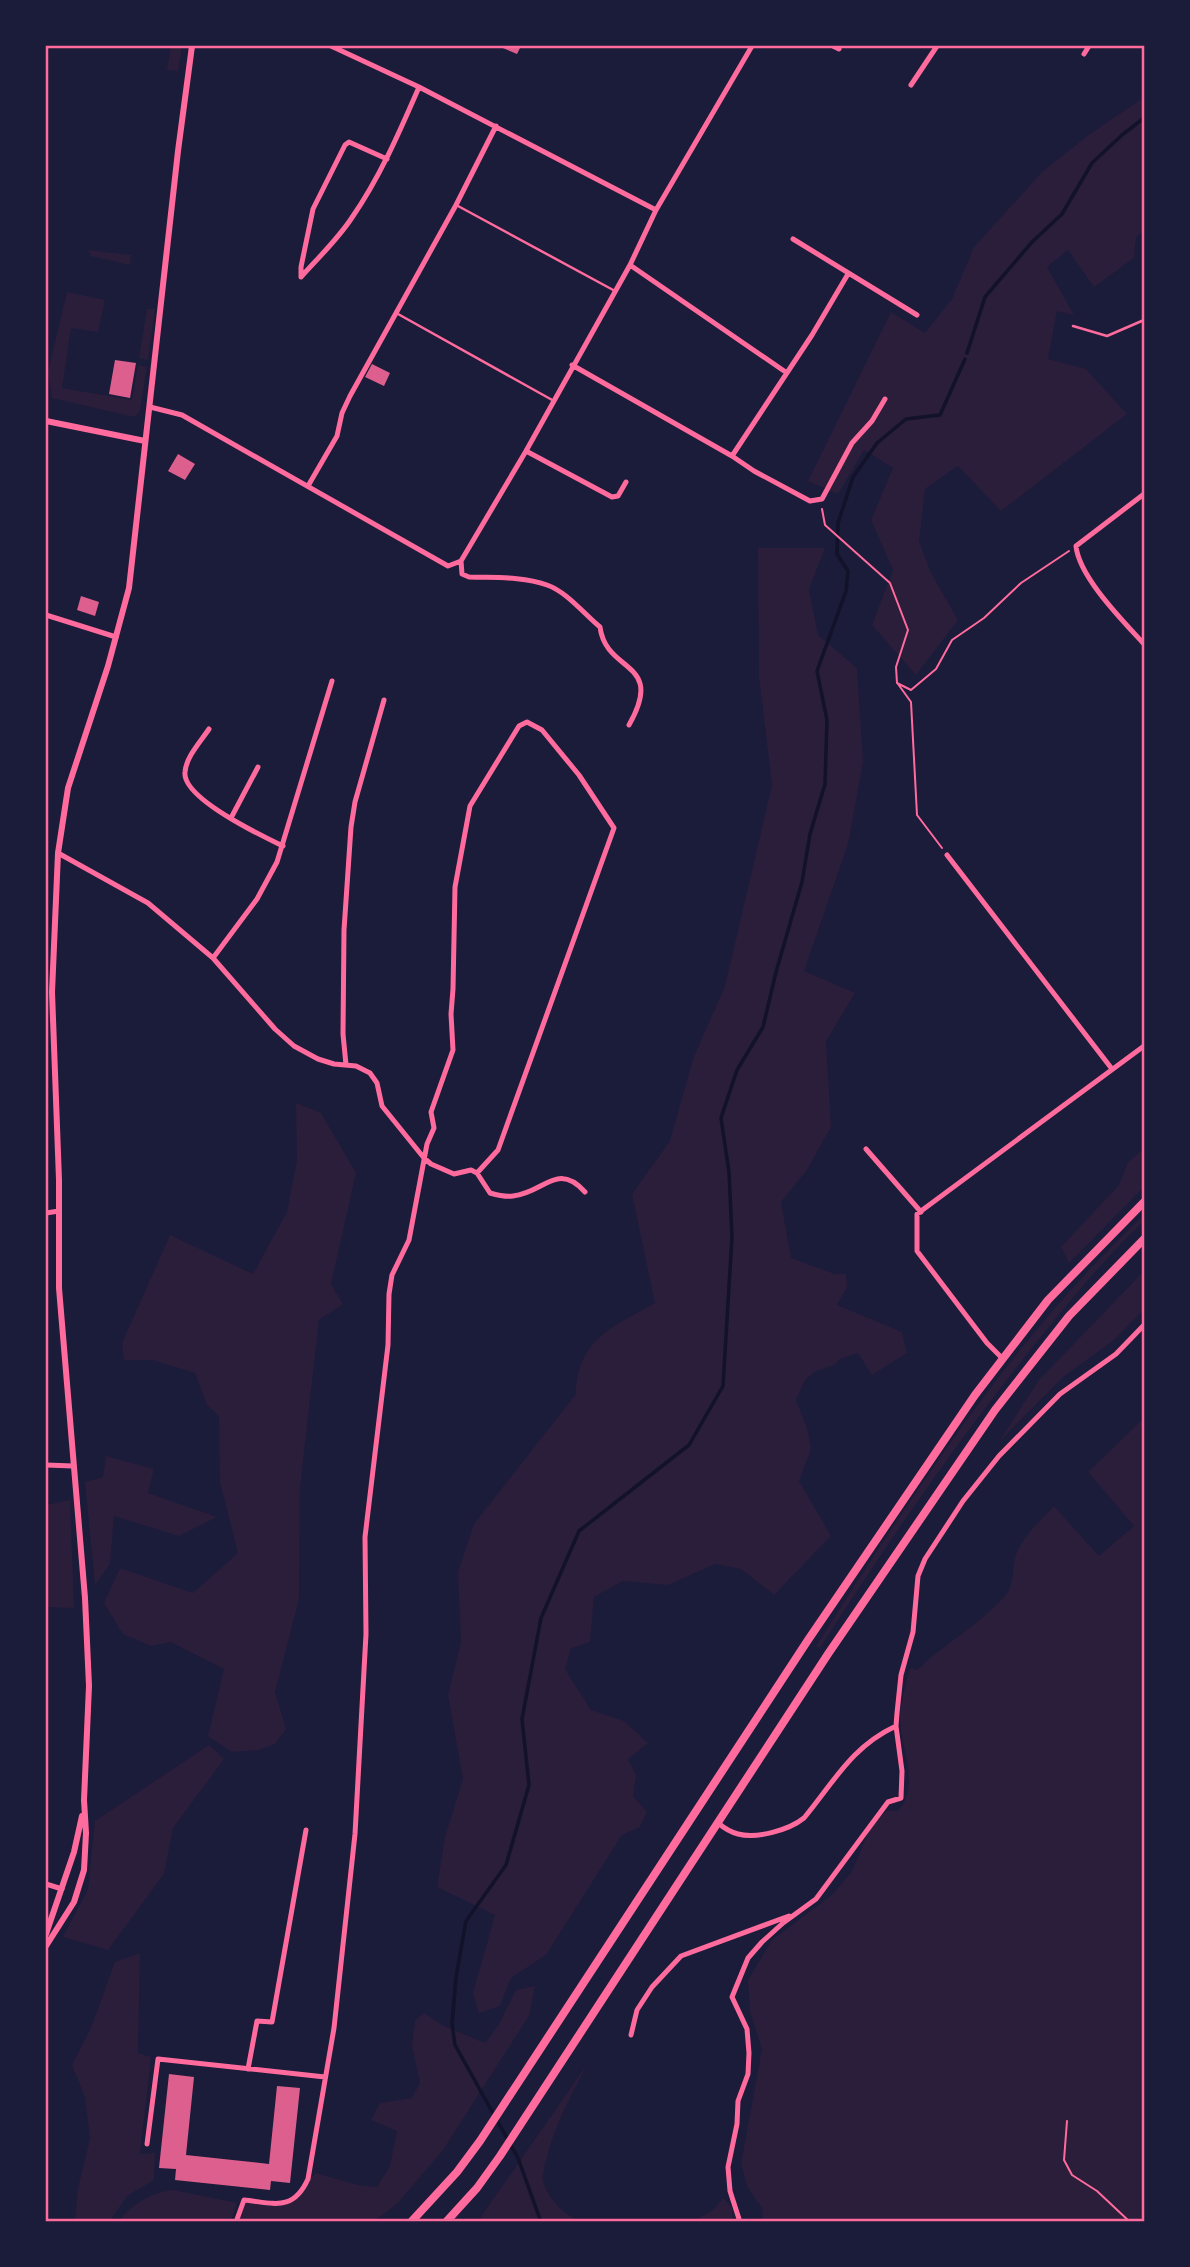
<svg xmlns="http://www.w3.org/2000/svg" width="1190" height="2267" font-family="'Golos Text',sans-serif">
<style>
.green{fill:#2a1e3b}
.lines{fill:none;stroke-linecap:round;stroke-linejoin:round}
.stream{stroke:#12122b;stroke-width:3.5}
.building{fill:#dd5f8e}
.path{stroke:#ff6b9d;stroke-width:2}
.service{stroke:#ff6b9d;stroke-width:2.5}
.minor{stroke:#ff6b9d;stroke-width:5}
.tertiary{stroke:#ff6b9d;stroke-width:6}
.primary{stroke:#ff6b9d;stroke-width:8}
.neatline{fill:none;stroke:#ff6b9d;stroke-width:2.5}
</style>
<rect width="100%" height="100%" fill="#1b1b3a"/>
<path class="green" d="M171,46h11l-4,25 -11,-1z
M1144,93v137l-8,7 -2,21 -40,29 -26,-37 -21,17 27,48 -17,-4 -9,48 38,10 41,45 -126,97 -43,-45 -33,23 -6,52 12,32 27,47 -42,55 -44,-50 21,-55 -22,-50 22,-52 -29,-18 -26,44 -30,-13 83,-169 34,21 27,-34 22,-52 68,-75 48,-38 50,-34z
M88,250l43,5 -1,10 -39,-9z
M67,292l38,8 -7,32 -27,-4 -9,60 70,12 6,-35 9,2 -7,44 -6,6 -82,-19 -4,-26z
M147,309h8l-7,51 -9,-2z
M758,548h67l-16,41 9,46 39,33 6,94 -15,82 -44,127 51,22 -29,48 5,86 -24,43 -26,32 10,56 44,16h11l1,13 -10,18 65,27 5,21 -35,22 -14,-22 -18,6 -5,6 -19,6 -11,9 -9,20 11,28 4,21 -12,32 32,55 -57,59 -33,-26 -26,-5 -47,21 -45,-4 -29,16 -4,45 -19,6 -6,21 26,41 33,11 24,22 -20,16 8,16 -3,21 14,16 -7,15 -18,8 -76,120 -35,23 -11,28 -21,7 -6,-20 22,-78 -58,-28 8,-50 18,-58 -15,-84 13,-53 -3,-70 16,-48 102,-130c1,-55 37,-67 79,-91l-23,-109 38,-53 23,-82 32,-73 47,-201 -13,-109z
M296,1103l25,10 35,60 -25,111 12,20 -24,16 -19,167 -1,112 -24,93 11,37 -11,15 -17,6 -26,2 -24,-16 16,-67 -53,-27 -20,4 -28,-12 -19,-31 16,-35 73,25 45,-40 -18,-71 -1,-66 -12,-11 -12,-32 -42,-13h-29l-2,-17 48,-108 83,39 34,-62 10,-52z
M1144,1149v38l-75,76 -8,-16 58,-62 9,-23z
M1144,1215v6c-41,39 -77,83 -112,127 -77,96 -146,197 -212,300l-4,-2c97,-152 196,-308 328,-431z
M1144,1271v38l-30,31 -51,37 -65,66 41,-63z
M1144,1418v803h-381l-1,-13 -14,-20 -7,-24 21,-115 -12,-37 -2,-32 24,-40 61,-46 19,-23 18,-43 7,-9 10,-8h11c24,-27 1,-65 2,-95 1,-16 6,-33 10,-48l7,2c27,-26 62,-45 87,-73 12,-12 7,-31 13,-45 8,-18 24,-32 37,-46l45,50 35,-30 -46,-54z
M106,1456l48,13 -6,24 69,24 -38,19 -65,-20 -4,48 -15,21 -10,-103 18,-5z
M70,1500l4,108 -28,-1v-102z
M209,1745l15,14 -51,69 -9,46 -56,76 -45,-13 25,-48 7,-68z
M140,1953l-2,100 13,4 -11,97 15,-1 -1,27 -27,16 -17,25h-35l3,-33 12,-49 -5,-42 -13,-32 18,-35 25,-68z
M535,1986l-6,30 -86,134 -46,54 -23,17 -138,1 8,-22 37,4 13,-4 14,-21 8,-6 42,12 19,2 13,-21 7,-35 -26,-11 9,-17 32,-5 8,-15 -8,-37 3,-26 9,-7 18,12 43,18 14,-19 17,-34z
M588,2063c-18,34 -35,65 -43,102 -1,5 -3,11 -2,16 5,18 20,32 36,40h-101z
M174,2190l63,13 -6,18h-112c13,-17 33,-29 55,-31z
M723,2198l9,10 1,13h-38l19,-12z"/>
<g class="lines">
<path class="stream" d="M967,353l18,-56 47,-55 30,-28 30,-51 30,-28 22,-17
M541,2222l-23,-64 -63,-113 -3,-21 4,-47 10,-56 40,-56 23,-80 -7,-66 19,-101 38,-87 110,-86 34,-59 9,-149 -3,-65 -8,-54 16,-48 26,-43 13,-55 26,-90 8,-48 15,-50 2,-64 -10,-49 29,-80 2,-20 -11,-17 1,-31 15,-46 24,-34 29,-24 34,-4 25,-56"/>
</g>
<path class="building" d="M498,46h23l-4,8z
M115,360l21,3 -6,35 -21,-4z
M372,364l18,9 -6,13 -19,-9z
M178,454l17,10 -10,16 -17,-9z
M81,596l18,6 -4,14 -18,-6z
M169,2074l25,3 -8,78 83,9 8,-78 23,2 -10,95 -19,-2 -1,9 -95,-10 1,-11 -17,-1z"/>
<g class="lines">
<path class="path" d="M822,509l3,16 65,58 18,47 -12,37 1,16 14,7 25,-21 16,-29 32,-22 37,-35 48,-32
M898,684l13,18 6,113 25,33
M1067,2121l-3,39 8,15 25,16 33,31"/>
<path class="service" d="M458,206l157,85
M398,314l156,87
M1073,326l34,10 37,-16"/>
<path class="minor" d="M331,46l88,41 237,123
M833,46l6,3
M1084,54l5,-8
M911,85l26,-39
M387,159l-38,-17 -4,3 -32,64 -12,58v10c17,-19 36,-37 50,-58 29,-42 48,-86 68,-132
M793,239l124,76
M630,265l157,108
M572,365l160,91 22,15 56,30 12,-2 30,-56 20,-22 13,-22
M150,407l32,8 266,151 13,-5
M526,451l86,46 6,-1 8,-14
M732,456l80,-121 36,-61
M308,486l29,-50 5,-23 8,-17 106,-191 40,-79
M1144,494l-68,52c3,31 47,75 68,98
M461,561l65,-110 104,-186 26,-55 96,-164
M461,561l1,13 7,3c26,1 53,-1 78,8 20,7 37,29 53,42 6,47 66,33 29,98
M46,615l70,22
M209,729c-8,12 -23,28 -24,43 -3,26 77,64 98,74
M231,818l27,-51
M58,853l90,50 65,55 62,71 19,17 24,13 16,5 22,2 14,7 7,10 5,23 42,52 7,6 23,10 17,-4 6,3 13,20c7,2 16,4 23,3 31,-3 44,-35 72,-4
M947,855l165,214
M213,958l44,-59 20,-37 55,-181
M346,1065l-3,-31 1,-104 7,-103 4,-25 29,-102
M866,1149l55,63
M46,1213l13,-2
M1002,1358l-15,-15 -70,-92v-37l227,-168
M46,1465l27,1
M718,1823c6,5 12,9 20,11 19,5 51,-4 66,-16 30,-36 47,-71 92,-92
M46,1884l16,5
M631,2035l6,-25 15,-23 29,-31 108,-40
M248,2069l9,-48 15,1 34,-192
M147,2144l11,-85 167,18
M236,2222l8,-22c30,3 49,12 64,-21l26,-151 21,-194 11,-200 -1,-97 23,-192 1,-51 3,-19 17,-35 18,-96 7,-16 -3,-16 22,-62 -2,-36 2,-25 2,-102 15,-81 49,-80 8,-4 15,8 37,45 35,53 -116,322 -21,23
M740,2222l-10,-31 -2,-24 9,-43 1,-23 10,-27 1,-21 -2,-24 -15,-32 16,-39 14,-16 21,-19 33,-24 72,-97 13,-4 1,-27 -6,-45 1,-13 4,-38 12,-43 5,-56 7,-17 38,-58 36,-45 61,-62 56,-40 28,-29"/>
<path class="tertiary" d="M46,421l99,20
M46,1934l28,-82 8,-36
M46,1946l28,-44 10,-32 2,-37 -2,-33 5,-114 -4,-88 -26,-310v-108l-7,-188 6,-139 10,-65 40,-122 21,-78 49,-437 14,-105"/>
<path class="primary" d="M411,2222l46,-50 23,-31 328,-501 167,-245 73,-95 96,-98
M446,2222l31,-34 23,-32 328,-502 167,-244 74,-94 75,-77"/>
</g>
<rect width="1190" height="2267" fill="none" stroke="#1b1b3a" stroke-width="94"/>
<rect x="47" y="47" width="1096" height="2173" class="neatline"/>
</svg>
